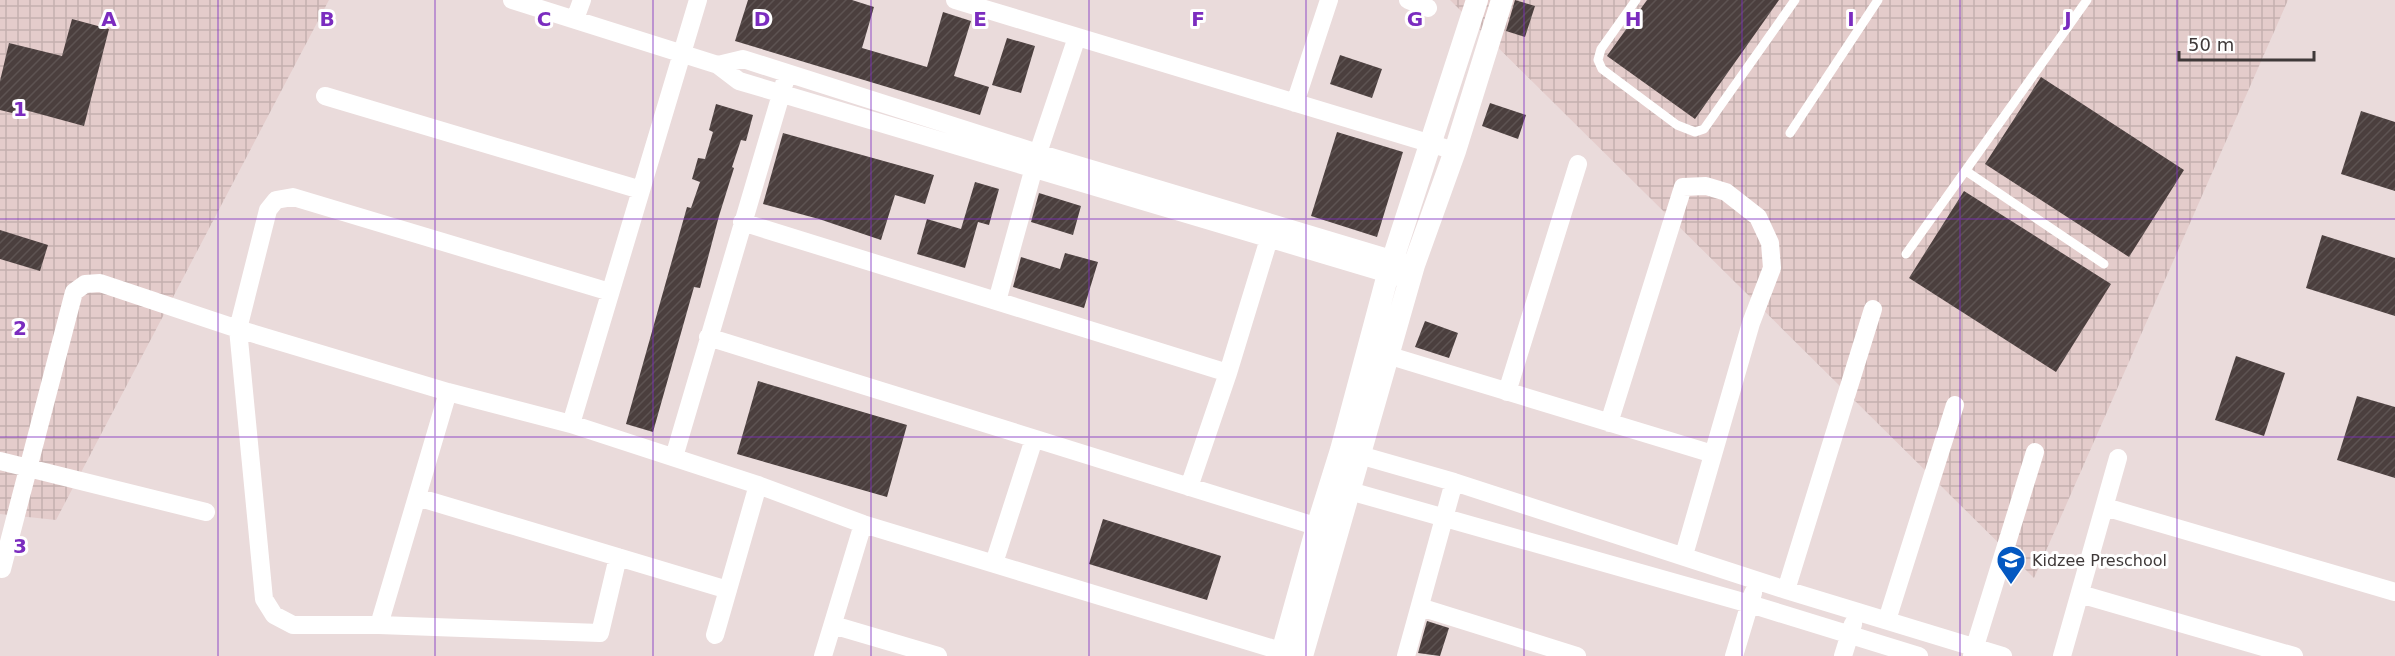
<svg xmlns="http://www.w3.org/2000/svg" width="2395" height="656" font-family="'DejaVu Sans',sans-serif">
<style>
.industrial{fill:url(#industrial-grid)}
.building{fill:url(#building-hatch)}
.lines{fill:none;stroke-linecap:round;stroke-linejoin:round}
.service{stroke:#fff;stroke-width:9}
.minor{stroke:#fff;stroke-width:18}
.tertiary{stroke:#fff;stroke-width:22}
.grid{fill:none;stroke:#7b2cbf;stroke-width:1.5;stroke-opacity:0.55}
.labels{text-anchor:middle;dominant-baseline:central;stroke-width:6;stroke-linejoin:round;paint-order:stroke}
.poi-label{font-size:16px;fill:#3f3939;stroke:#fff;text-anchor:start}
.grid-label{font-size:20px;text-anchor:middle;font-weight:bold;fill:#7b2cbf;stroke:#fff;stroke-width:6;stroke-linejoin:round;paint-order:stroke}
</style>
<defs>
<pattern id="industrial-grid" width="8" height="8" patternUnits="userSpaceOnUse" patternTransform="scale(1.5)"><rect width="8" height="8" fill="#e4cccb"/><path d="M0 4h8M4 0v8" fill="none" stroke="#c5b0af"/></pattern>
<pattern id="building-hatch" width="6" height="6" patternUnits="userSpaceOnUse" patternTransform="scale(1.5)"><rect width="6" height="6" fill="#4b3f3e"/><path d="M-1 1l2-2M0 6l6-6M5 7l2-2" fill="none" stroke="#5d5352"/></pattern>
</defs>
<rect width="100%" height="100%" fill="#eadbdb"/>
<path class="industrial" d="M0,0h329l-273,520 -56,-6z
M1450,0h838l-254,578z"/>
<path class="building" d="M748,0h104l22,7 -12,41 65,19 16,-55 28,9 -17,55 35,11 -9,28 -245,-74z
M1515,0l20,6 -10,31 -19,-6z
M1647,0h132l-84,119 -88,-63z
M72,19l37,10 -25,97 -59,-16 -1,6 -24,-6v-29l9,-38 53,13z
M1007,38l28,8 -14,47 -29,-8z
M1340,55l42,14 -10,29 -42,-14z
M2041,77l143,93 -55,87 -144,-93z
M1490,103l36,12 -8,24 -36,-13z
M716,104l37,11 -7,26 -5,-1 -9,27 2,1 -15,48 -19,72 -6,-1 -41,145 -27,-8 61,-217 4,1 9,-26 -8,-3 6,-21 7,1 8,-27 -4,-2z
M2361,111l34,11v69l-54,-17z
M1337,132l66,20 -26,85 -66,-21z
M783,133l151,42 -9,29 -30,-9 -14,45 -62,-21 -56,-15z
M975,182l24,7 -10,36 -11,-3 -13,46 -48,-14 10,-35 34,10z
M1964,191l147,93 -55,88 -147,-94z
M1039,193l42,13 -8,29 -42,-13z
M0,230l48,15 -8,26 -40,-12z
M2322,235l73,23v58l-89,-28z
M1065,253l33,9 -14,46 -71,-21 8,-30 39,12z
M1425,321l33,12 -9,25 -34,-11z
M2236,356l49,17 -21,63 -49,-16z
M758,381l149,44 -20,72 -150,-43z
M2357,396l38,11v71l-58,-18z
M1103,519l118,37 -14,44 -118,-36z
M1427,621l22,7 -9,28 -22,-3z"/>
<g class="lines">
<path class="service" d="M1636,0l-35,49 -3,11 4,9 75,56 18,7 9,-3 91,-129
M1790,133l88,-133
M1966,171l138,93
M1906,254l181,-254"/>
<path class="minor" d="M512,0l206,65 21,16 660,196
M955,0l500,151
M1408,0l20,8
M575,19l7,-19
M718,65l25,-6 295,94 367,110
M325,96l316,94
M1295,103l34,-103
M742,222l486,151
M610,292l-317,-95 -17,3 -8,10 -30,119 26,270 10,16 19,10h86l221,8 18,-76
M997,301l41,-148 39,-116
M708,337l620,193
M1387,355l326,99
M1507,392l71,-228
M1609,423l74,-236 23,-1 20,6 32,25 12,26 2,25 -21,55 -67,232
M571,424l127,-424
M1349,452l105,30 332,108 217,66
M674,457l111,-376
M0,461l206,51
M1189,487l39,-114 44,-144
M1339,488l411,116 169,52
M417,497l311,93
M2105,507l290,85
M994,563l40,-124
M0,568l2,1 72,-277 11,-8 15,-1 138,46 210,63 123,32 187,61 105,39 431,131
M1786,590l87,-281
M2080,594l214,62
M1420,607l157,49
M1887,620l68,-215
M379,625l69,-233
M833,625l105,31
M715,635l43,-150
M823,656l40,-132
M1406,656l48,-174
M1734,656l19,-63
M1843,656l10,-32
M1972,656l63,-204
M2062,656l56,-198"/>
<path class="tertiary" d="M1281,656l36,-129 24,-77 47,-176 89,-274
M1302,656l112,-391 41,-114 47,-151"/>
</g>
<path class="grid" d="M218,0v656M435,0v656M653,0v656M871,0v656M1089,0v656M1306,0v656M1524,0v656M1742,0v656M1960,0v656M2177,0v656M0,219h2395M0,437h2395"/>
<defs>
<g id="school-pin" transform="scale(1.5)"><path d="M0 17L-7.5 6A9.5 9.5 0 1 1 7.5 6Z" fill="#0458c1" stroke="#fff"/><path d="M0-5L7-2L0 1L-7-2ZM-4 1L0 2.5L4 1V4Q0 6-4 4Z" fill="#fff"/></g>
</defs>
<g fill-rule="evenodd">
<use href="#school-pin" x="2011" y="560"/>
</g>
<g class="labels">
<g class="poi-label">
<text x="2032" y="560">Kidzee Preschool</text>
</g>
</g>
<g class="grid-label">
<text x="109" y="26">A</text>
<text x="327" y="26">B</text>
<text x="544" y="26">C</text>
<text x="762" y="26">D</text>
<text x="980" y="26">E</text>
<text x="1198" y="26">F</text>
<text x="1415" y="26">G</text>
<text x="1633" y="26">H</text>
<text x="1851" y="26">I</text>
<text x="2068" y="26">J</text>
<text x="20" y="116">1</text>
<text x="20" y="335">2</text>
<text x="20" y="553">3</text>
</g>
<path d="M2179 51v9h135v-9" fill="none" stroke="#3f3939" stroke-width="3"/>
<text x="2188" y="51" font-size="18" fill="#3f3939" stroke="#ffffff" stroke-width="4.5" paint-order="stroke">50 m</text>
</svg>
